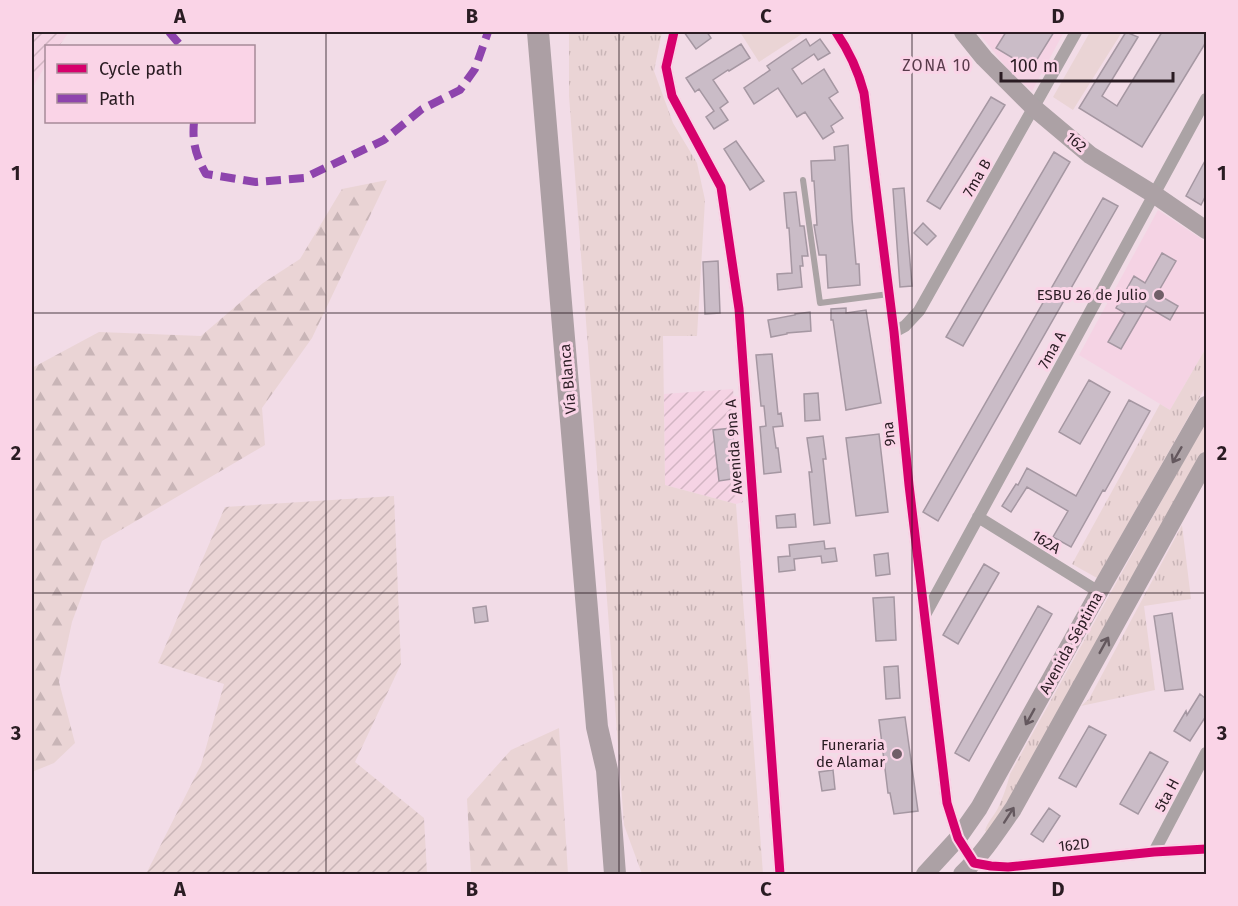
<svg xmlns="http://www.w3.org/2000/svg" width="1238" height="906" font-family="'Fira Sans',sans-serif">
<style>
.built{fill:#f5d3e4}
.industrial{fill:url(#industrial-furrows)}
.grass{fill:url(#grass-tufts)}
.forest{fill:url(#forest-firs)}
.park{fill:#ead4d5}
.garden{fill:url(#garden-furrows)}
.building{fill:#cabcc7;stroke:#a597a2;stroke-width:1.5}
.lines{fill:none;stroke-linecap:round;stroke-linejoin:round}
.lane{stroke:#aba3a5;stroke-width:6}
.street{stroke:#aba3a5;stroke-width:12}
.secondary{stroke:#aca1a5;stroke-width:18}
.highway{stroke:#ac9fa4;stroke-width:22}
.quiet{stroke:#8e44ad;stroke-width:8;stroke-dasharray:15 8;stroke-linecap:butt}
.cycleway-casing{stroke:#fad4e7;stroke-width:13}
.cycleway{stroke:#d6006c;stroke-width:9}
.oneway{stroke:#64585e}
.grid{fill:none;stroke:#2a1c23;stroke-width:1.5;stroke-opacity:0.55}
.poi-dot{fill:#705f68;stroke:#fad4e7;stroke-width:2}
.labels{text-anchor:middle;dominant-baseline:central;stroke-width:6;stroke-linejoin:round;paint-order:stroke}
.street-label{font-size:15px;fill:#2a1c23;stroke:#fad4e7}
.poi-label{font-size:15px;fill:#2a1c23;stroke:#fad4e7;text-anchor:end}
.neighbourhood-label{font-size:16px;letter-spacing:1.5px;fill:#593b4b;stroke:#fad4e7}
.neatline{fill:none;stroke:#2a1c23;stroke-width:2}
.grid-label{font-size:20px;text-anchor:middle;font-weight:bold;fill:#2a1c23}
</style>
<defs>
<pattern id="industrial-furrows" width="10" height="10" patternUnits="userSpaceOnUse" patternTransform="scale(1.5)"><rect width="10" height="10" fill="#f5d3e4"/><path d="M-1 1l2-2M0 10L10 0M9 11l2-2" fill="none" stroke="#d2b5c3"/></pattern>
<pattern id="grass-tufts" width="24" height="20" patternUnits="userSpaceOnUse" patternTransform="scale(1.5)"><rect width="24" height="20" fill="#ead4d5"/><path d="M3 7l-1-3M5 7V3M7 7l1-3M15 17l-1-3M17 17v-4M19 17l1-3" fill="none" stroke="#c9b5b7"/></pattern>
<pattern id="forest-firs" width="22" height="20" patternUnits="userSpaceOnUse" patternTransform="scale(1.5)"><rect width="22" height="20" fill="#ead4d5"/><path d="M5 1l3.5 6h-7zM16 11l3.5 6h-7z" fill="#c9b5b7"/></pattern>
<pattern id="garden-furrows" width="10" height="10" patternUnits="userSpaceOnUse" patternTransform="scale(1.5)"><rect width="10" height="10" fill="#ead4d5"/><path d="M-1 1l2-2M0 10L10 0M9 11l2-2" fill="none" stroke="#c9b5b7"/></pattern>
</defs>
<rect width="100%" height="100%" fill="#f2dce7"/>
<path class="built" d="M978,32h86l-32,59 -22,-19z
M1158,210l48,32v106l-36,62 -91,-55z"/>
<path class="industrial" d="M32,32h37l-10,14h-13v19l-14,23z
M733,389l10,113 -7,2 -71,-19 -1,-91z"/>
<path class="grass" d="M569,32h93l-8,39 19,52 24,40 8,37 -8,136h-34l2,149 71,19 27,370h-121l-18,-49 -55,-729z
M1206,348v38l-109,192 -25,-14 88,-160 10,6z
M1206,421v27l-175,315 -43,69 -3,-1c2,-9 9,-15 13,-23 5,-11 9,-22 12,-34z
M1182,525l9,74 -47,7 11,84 -74,16 8,-7z"/>
<path class="forest" d="M387,180l-75,158 -50,70 3,37 -163,96 -30,81 -13,60 16,61 -21,20 -22,9v-404l67,-36 102,4 62,-53 37,-24 42,-70z
M559,728l9,146h-97l-4,-75 44,-49z"/>
<path class="park" d="M740,32h65l-46,30z
M1090,32h32l-49,78 -20,-13z"/>
<path class="garden" d="M394,496l7,168 -46,98 69,56 3,56h-281l55,-109 23,-81 -66,-21 67,-156z"/>
<path class="building" d="M684,32h23l4,6 -15,11z
M1006,32h48l-23,37 -35,-21z
M1126,32l12,5 -36,59 15,10 45,-74h44v10l-64,105 -63,-39z
M806,39l4,7 10,-7 10,14 -12,7 -4,-6 -22,15 10,15 22,-15 14,23 -9,6 14,20 -12,8 3,6 -11,7 -18,-27 -8,5 -19,-29 -24,16 -10,-16 26,-18 -3,-4z
M741,44l9,14 -21,13 -1,-1 -15,10 15,22 -8,6 8,12 -14,9 -8,-12 8,-6 -15,-22 -4,3 -9,-14z
M991,97l14,8 -65,104 -13,-8z
M736,141l28,40 -14,9 -26,-41z
M848,145l4,74 4,45h3l1,21 -32,3 -2,-33h-7l-5,-30h3l-3,-44h-2l-1,-20 24,-1 -1,-13z
M1054,152l16,10 -107,184 -17,-9z
M1206,159v36l-5,10 -15,-9z
M904,188l8,98 -12,1 -7,-98z
M796,192l4,34h4l4,30h-6l1,10h-3l2,21 -24,3 -1,-16 15,-1 -3,-45h-2l-3,-35z
M1103,198l15,8 -180,315 -15,-9z
M923,223l13,13 -9,9 -13,-12z
M1162,253l14,8 -19,33 21,12 -8,14 -24,-14 -25,43 -13,-7 17,-29 -9,-5 18,-32 11,7z
M718,261l2,52 -15,1 -2,-52z
M846,308v5l20,-3 15,93 -35,7 -13,-90h-2v-11z
M810,312l1,19 -24,2v1l-16,3 -3,-17 27,-5v-1z
M772,354l6,60 3,-1 2,13 -10,1 3,21h2l3,24 -17,2 -4,-47 6,-1 -2,-20h-3l-5,-51z
M1089,380l21,12 -30,52 -21,-12z
M818,393l2,27 -15,1 -1,-27z
M1129,400l21,11 -45,80 -2,-1 -32,57 -18,-10 15,-26 -41,-24 -16,25 -9,-6 14,-22 2,1 9,-17 49,28z
M732,428l6,50 -19,3 -6,-51z
M879,434l9,78 -32,4 -10,-78z
M823,436l3,23h-3l7,64 -16,2 -5,-53h3l-5,-34z
M795,514l1,13 -19,1 -1,-12z
M824,541l1,8 10,-1 2,13 -15,2 -1,-7 -27,3 1,11 -16,2 -1,-15 12,-1 -1,-11z
M888,553l2,21 -14,2 -2,-21z
M984,564l15,9 -41,71 -15,-9z
M894,597l2,43 -20,1 -3,-43z
M486,606l2,15 -13,2 -2,-15z
M1038,606l14,8 -83,147 -14,-8z
M1172,613l11,76 -18,2 -11,-75z
M898,666l2,32 -14,1 -2,-32z
M1200,694l6,5v17l-16,25 -16,-10 12,-20 1,4z
M905,717l13,94 -24,3 -4,-21h-2l-9,-73z
M1089,726l17,9 -30,52 -17,-9z
M1150,752l18,10 -30,52 -18,-10z
M833,770l2,19 -13,2 -3,-19z
M1049,808l11,8 -17,26 -12,-8z"/>
<g class="lines">
<path class="lane" d="M803,180l17,123 69,-9"/>
<path class="street" d="M674,32l-8,35 6,29 49,91 18,122 41,565
M836,32c13,19 22,38 28,61l30,239 15,153 38,318 11,35 16,25 17,3 17,1 146,-15 52,-3
M894,332l11,-6 14,-15 157,-279
M978,517l121,75
M925,615l281,-516
M1154,852l52,-99"/>
<path class="secondary" d="M963,32l21,26 50,50 56,47 65,40 51,35
M925,874l33,-36 21,-30 120,-216 107,-187
M962,874c20,-19 35,-42 51,-65l193,-348"/>
<path class="highway" d="M538,32l59,695 10,43 8,104"/>
<path class="quiet" d="M169,32l12,14
M194,122c-2,21 2,34 12,52l50,8 48,-4 80,-38 38,-31 38,-19 15,-21 13,-37"/>
<g class="cycleway-casing">
<path id="cycleway" d="M674,32l-8,35 6,29 49,91 18,122 41,565
M836,32c13,19 22,38 28,61l30,239 15,153 38,318 11,35 16,25 17,3 17,1 146,-15 52,-3"/>
</g>
<use href="#cycleway" class="cycleway"/>
</g>
<defs><path id="oneway-shaft" d="M-6 0H5M1.5-3L5.5 0L1.5 3" fill="none" stroke-width="1.6" stroke-linecap="round" stroke-linejoin="round" transform="scale(1.5)"/></defs>
<g class="oneway">
<use href="#oneway-shaft" transform="translate(1177 455) rotate(120)"/>
<use href="#oneway-shaft" transform="translate(1104 645) rotate(-61)"/>
<use href="#oneway-shaft" transform="translate(1030 717) rotate(119)"/>
<use href="#oneway-shaft" transform="translate(1009 815) rotate(-57)"/>
</g>
<path class="grid" d="M326,32v842M619,32v842M912,32v842M32,313h1174M32,593h1174"/>
<g class="poi-dot">
<circle cx="1159" cy="295" r="6"/>
<circle cx="897" cy="754" r="6"/>
</g>
<g class="labels">
<g class="street-label">
<text transform="translate(1076 142) rotate(40)">162</text>
<text transform="translate(977 178) rotate(-60)">7ma B</text>
<text transform="translate(1052 350) rotate(-61)">7ma A</text>
<text transform="translate(568 379) rotate(-95)">Vía Blanca</text>
<text transform="translate(889 434) rotate(-96)">9na</text>
<text transform="translate(734 447) rotate(-94)">Avenida 9na A</text>
<text transform="translate(1046 542) rotate(32)">162A</text>
<text transform="translate(1071 643) rotate(-61)">Avenida Séptima</text>
<text transform="translate(1167 795) rotate(-62)">5ta H</text>
<text transform="translate(1074 845) rotate(-6)">162D</text>
</g>
<g class="poi-label">
<text x="1147" y="295">ESBU 26 de Julio</text>
<text x="885" y="745">Funeraria<tspan x="885" dy="17">de Alamar</tspan></text>
</g>
<g class="neighbourhood-label">
<text x="937" y="65">ZONA 10</text>
</g>
</g>
<rect width="1238" height="906" fill="none" stroke="#fad4e7" stroke-width="66"/>
<rect x="45" y="45" width="210" height="78" fill="#fad4e7" stroke="#a78a99" stroke-width="1.5"/>
<rect x="57" y="64" width="30" height="9" fill="#d6006c" stroke="#a78a99" stroke-width="1.5"/>
<text x="99" y="75" font-size="18" fill="#2a1c23">Cycle path</text>
<rect x="57" y="94" width="30" height="9" fill="#8e44ad" stroke="#a78a99" stroke-width="1.5"/>
<text x="99" y="105" font-size="18" fill="#2a1c23">Path</text>
<path d="M1001 72v9h172v-9" fill="none" stroke="#2a1c23" stroke-width="3"/>
<text x="1010" y="72" font-size="18" fill="#2a1c23" stroke="#fad4e7" stroke-width="4.5" paint-order="stroke">100 m</text>
<rect x="33" y="33" width="1172" height="840" class="neatline"/>
<g class="grid-label">
<text x="180" y="23">A</text>
<text x="472" y="23">B</text>
<text x="766" y="23">C</text>
<text x="1058" y="23">D</text>
<text x="16" y="180">1</text>
<text x="1222" y="180">1</text>
<text x="16" y="460">2</text>
<text x="1222" y="460">2</text>
<text x="16" y="740">3</text>
<text x="1222" y="740">3</text>
<text x="180" y="896">A</text>
<text x="472" y="896">B</text>
<text x="766" y="896">C</text>
<text x="1058" y="896">D</text>
</g>
</svg>
